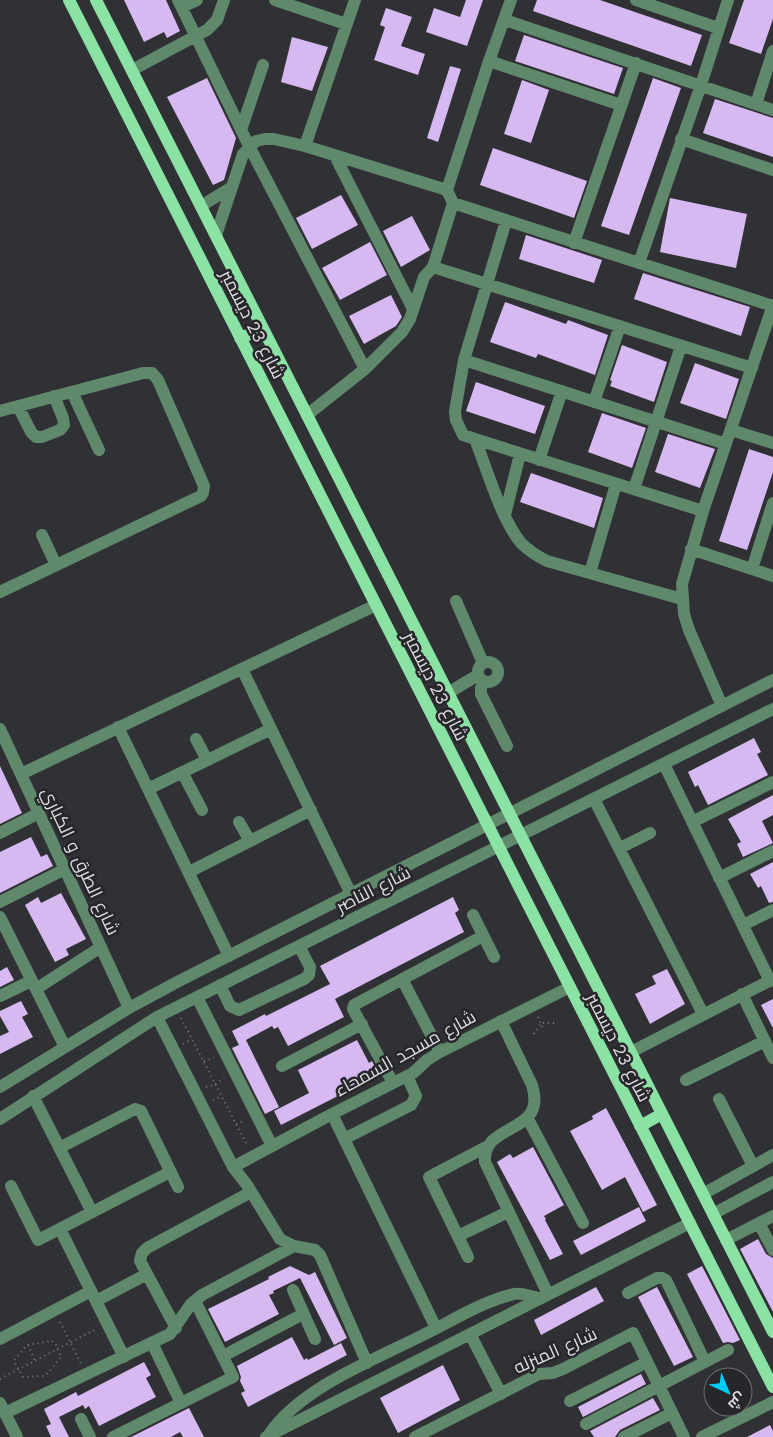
<svg xmlns="http://www.w3.org/2000/svg" width="773" height="1437" font-family="'Work Sans',Cairo,sans-serif">
<style>
.building{fill:#d7b9f1}
.lines{fill:none;stroke-linecap:round;stroke-linejoin:round}
.path{stroke:#7a7a7e;stroke-width:2;stroke-dasharray:1 4;stroke-linecap:butt}
.minor{stroke:#60896c;stroke-width:12}
.major{stroke:#8ae2a4;stroke-width:12}
.labels{text-anchor:middle;dominant-baseline:central;stroke-width:5;stroke-linejoin:round;paint-order:stroke}
.street-label{font-size:18px;fill:#dedee1;stroke:#27272b}
</style>
<rect width="100%" height="100%" fill="#303135"/>
<path class="building" d="M124,0h42l14,31 -13,7 -3,-6 -20,10z
M466,0h17l-16,46 -41,-14 8,-24 26,9z
M537,0h63l102,35 -11,31 -158,-55z
M744,0h29v19l-12,35 -32,-11z
M386,8l26,9 -11,29 24,8 -7,21 -44,-15 11,-33 -5,-2z
M524,35l99,33 -9,26 -99,-33z
M292,37l36,10 -16,44 -31,-9z
M450,66l11,3 -23,73 -11,-4z
M207,78l29,60 -12,42 -11,5 -46,-88z
M653,78l28,10 -52,147 -28,-9z
M522,80l27,10 -18,53 -27,-9z
M715,99l58,19v39l-70,-24z
M493,148l94,33 -13,37 -94,-33z
M341,195l17,30 -46,24 -16,-31z
M670,198l77,16 -11,54 -76,-16z
M412,216l18,34 -29,17 -18,-36z
M526,235l76,25 -8,23 -75,-24z
M370,242l17,33 -47,25 -18,-32z
M643,273l107,34 -9,29 -107,-37z
M391,295l11,22 -6,9 -32,18 -15,-28z
M505,302l61,22 2,-4 40,15 -13,40 -57,-21 -2,4 -46,-16z
M622,345l45,17 -13,40 -44,-16 2,-5 -2,-1z
M695,363l44,16 -13,40 -46,-16z
M476,382l69,24 -10,28 -69,-23z
M602,413l44,15 -14,40 -44,-16z
M668,434l47,15 -15,39 -45,-16z
M749,449l24,8v15l-26,78 -28,-9z
M531,473l72,25 -9,30 -74,-26z
M754,738l7,14 -4,2 11,21 -60,30 -10,-20 -3,2 -7,-15z
M0,766l22,47 -22,11z
M773,795v20l-11,6 11,22 -30,14 -6,-13 4,-2 -13,-23z
M31,837l10,20 6,-3 6,12 -53,27v-41z
M773,862v40l-4,1 -8,-17 -3,2 -8,-14z
M61,893l25,46 -20,10 3,6 -14,7 -30,-57 13,-8 3,6z
M453,897l6,13 -4,3 9,19 -129,67 9,18 -56,29 -10,-19 -4,2 -2,-3 -26,14 33,67 -14,7 -33,-66 7,-3 -7,-14 33,-17 1,2 64,-32 -10,-18z
M7,967l7,13 -14,7v-16z
M667,969l18,35 -35,20 -15,-30 21,-10 -4,-8z
M773,999v29l-12,-23z
M21,1001l7,13 -6,3 11,20 -33,17v-18l9,-4 -9,-16v-5z
M357,1040l12,23 3,-2 7,14 -98,50 -7,-14 35,-18 -11,-23z
M606,1108l51,97 -14,7 -18,-35 -23,13 -32,-59 23,-12 -1,-3z
M533,1147l31,58 -20,11 2,3 -1,1 18,34 -13,6 -53,-98 13,-8 3,4z
M639,1207l7,14 -65,34 -8,-14z
M758,1239l8,15 7,4v54l-33,-63z
M290,1266l19,9 6,-3 32,66 -13,7 -34,-67 -27,13 1,2 -5,2 10,19 -54,28 -17,-33 61,-30 -1,-2z
M702,1266l38,74 -7,3 -5,-1 -5,1 -36,-69z
M596,1287l8,14 -63,34 -7,-15z
M657,1287l36,70 -19,9 -36,-69z
M292,1337l12,23 3,-2 1,2 33,-17 6,12 -99,52 -7,-14 4,-2 -5,-10 1,-4 -4,-11z
M144,1362l7,13 -5,3 10,19 -57,29 -10,-20 -4,3 -2,-4 -24,12 10,20h-18l-5,-11 5,-2 -7,-15 32,-17 2,4z
M443,1365l17,35 -62,33 -18,-35z
M641,1374l5,10 -63,33 -5,-10z
M653,1398l7,12 -40,20 -5,7h-21l-4,-6z
M189,1408l15,29h-21l-3,-5 -9,5h-40z
M770,1425l3,6v6h-26z"/>
<g class="lines">
<path class="path" d="M538,1017l6,14
M181,1018l66,127
M534,1034l7,-11h16
M183,1044l9,-5
M204,1061l10,-3
M206,1087l8,-2 10,-7
M213,1100l9,-4
M236,1124l9,-4
M60,1322l21,42
M52,1341l4,4 5,12 -12,15 -5,4 -21,1 -9,-16 13,-16z
M28,1345l7,16
M0,1379l96,-50"/>
<path class="minor" d="M178,0l71,146 116,223
M275,0l71,24
M636,0l82,28
M182,7l15,-7
M505,20l268,90
M489,61l132,44
M132,70l75,-40 10,-10 7,-20
M756,104l17,-53
M241,130l22,-65
M681,139l92,31
M305,146l50,-146
M335,156l78,153
M453,203l320,103
M201,206l31,-19
M506,221l-42,139 262,84
M216,235l27,-81 13,-13 9,-2h9l31,7 142,44
M574,243l62,-180
M639,263l62,-178 27,-85
M433,267l319,101
M464,360l-9,51 1,9 7,15 12,4c12,30 26,80 46,104 8,8 16,13 26,18l135,38
M72,392l27,58
M594,402l26,-76
M18,406l13,26 5,5h6l18,-7 4,-5 -1,-7 -9,-22
M0,411l143,-38h9l6,7 46,106 -1,7 -2,3 -201,96
M307,415l58,-46 37,-37 8,-13 14,-42 9,-10 20,-64 -6,-13 42,-129 22,-61
M731,430l42,13
M475,439l228,72
M539,460l23,-69
M634,489l47,-143
M505,515l15,-61
M42,535l14,30
M691,549l82,27
M752,569l21,-66
M590,573l26,-89
M456,601l27,62
M478 672a10 10 0 1 1 20 0a10 10 0 1 1-20 0Z
M242,669l109,225
M484,681l-3,7v6l26,52
M448,693l30,-18
M722,706l-33,-76 -5,-16 -2,-30 21,-73 70,-206
M118,727l111,229
M0,729l129,279
M196,739l11,21
M664,764l106,217
M182,772l20,38
M21,774l355,-169
M148,789l123,-60
M594,799l109,215
M239,822l11,19
M692,822l81,-40
M0,833l39,-20
M620,848l30,-15
M189,872l122,-62
M719,878l54,-27
M0,902l65,-33
M473,915l21,42
M0,917l65,130
M743,925l30,-15
M402,979l38,73
M220,985l10,21 9,4 65,-31 5,-4 1,-8 -11,-21
M36,989l65,-42
M742,994l31,64
M0,996l31,-15
M197,997l75,149
M157,1017l76,150 14,18 33,54 14,7 21,4 5,5 47,108
M501,1021l31,64c16,51 -50,36 -47,77l63,132
M631,1052l142,-73
M282,1066l80,-42
M686,1080l79,-39
M393,1083l-40,-74 1,-4 129,-69
M0,1087l129,-79 50,-27 594,-301
M33,1096l59,116
M719,1099l34,67
M332,1114l104,214
M0,1119l157,-102 616,-308
M528,1119l55,104
M344,1139l67,-34 5,-9 -9,-20
M59,1148l76,-39 6,2 37,76
M233,1167l99,-53 81,-41 14,-13 13,-8 130,-65
M11,1186l27,54 132,-68
M703,1194l70,-39
M713,1214l60,-32
M759,1223l14,27
M60,1229l64,128
M458,1236l50,-24
M726,1240l47,-24
M468,1257l-39,-80 57,-30
M293,1290l22,49
M628,1293l29,-15h5l4,2 39,82
M96,1301l51,-27
M176,1328l-36,-67 2,-8 5,-5 104,-56
M470,1334l31,60
M0,1339l91,-48
M152,1343l29,60
M223,1356l80,-42
M570,1401l77,-39
M0,1403l17,34
M5,1413l165,-79 21,-30 11,-9 92,-49
M81,1419l9,18
M586,1424l142,-74
M270,1433c32,-46 104,-73 153,-98 29,-14 60,-34 91,-41 7,-2 18,3 26,4
M113,1437l120,-60 -38,-76
M266,1437l424,-214
M415,1437l124,-63 14,-1 10,-4 70,-36 51,104
M624,1437l48,-24
M702,1437l71,-35"/>
<path class="major" d="M69,0l704,1387
M96,0l677,1332
M240,338l23,-9
M640,1126l22,-12"/>
</g>
<g class="labels">
<g class="street-label">
<text transform="translate(253 324) rotate(63)">شارع 23 ديسمبر</text>
<text transform="translate(436 686) rotate(63)">شارع 23 ديسمبر</text>
<text transform="translate(81 861) rotate(65)">شارع الطرق و الكباري</text>
<text transform="translate(373 889) rotate(-27)">شارع الناصر</text>
<text transform="translate(619 1047) rotate(63)">شارع 23 ديسمبر</text>
<text transform="translate(405 1053) rotate(-29)">شارع مسجد السمحاء</text>
<text transform="translate(555 1350) rotate(-24)">شارع المنزله</text>
</g>
</g>
<g transform="translate(728 1392) rotate(136)"><circle r="24" fill="#27272b" stroke="#707074"/>
<path d="M0-4L9 19L0 12L-9 19Z" fill="#00cbf8"/>
<text y="-8" font-size="14" font-weight="bold" text-anchor="middle" fill="#dedee1">ش</text>
</g>
</svg>
